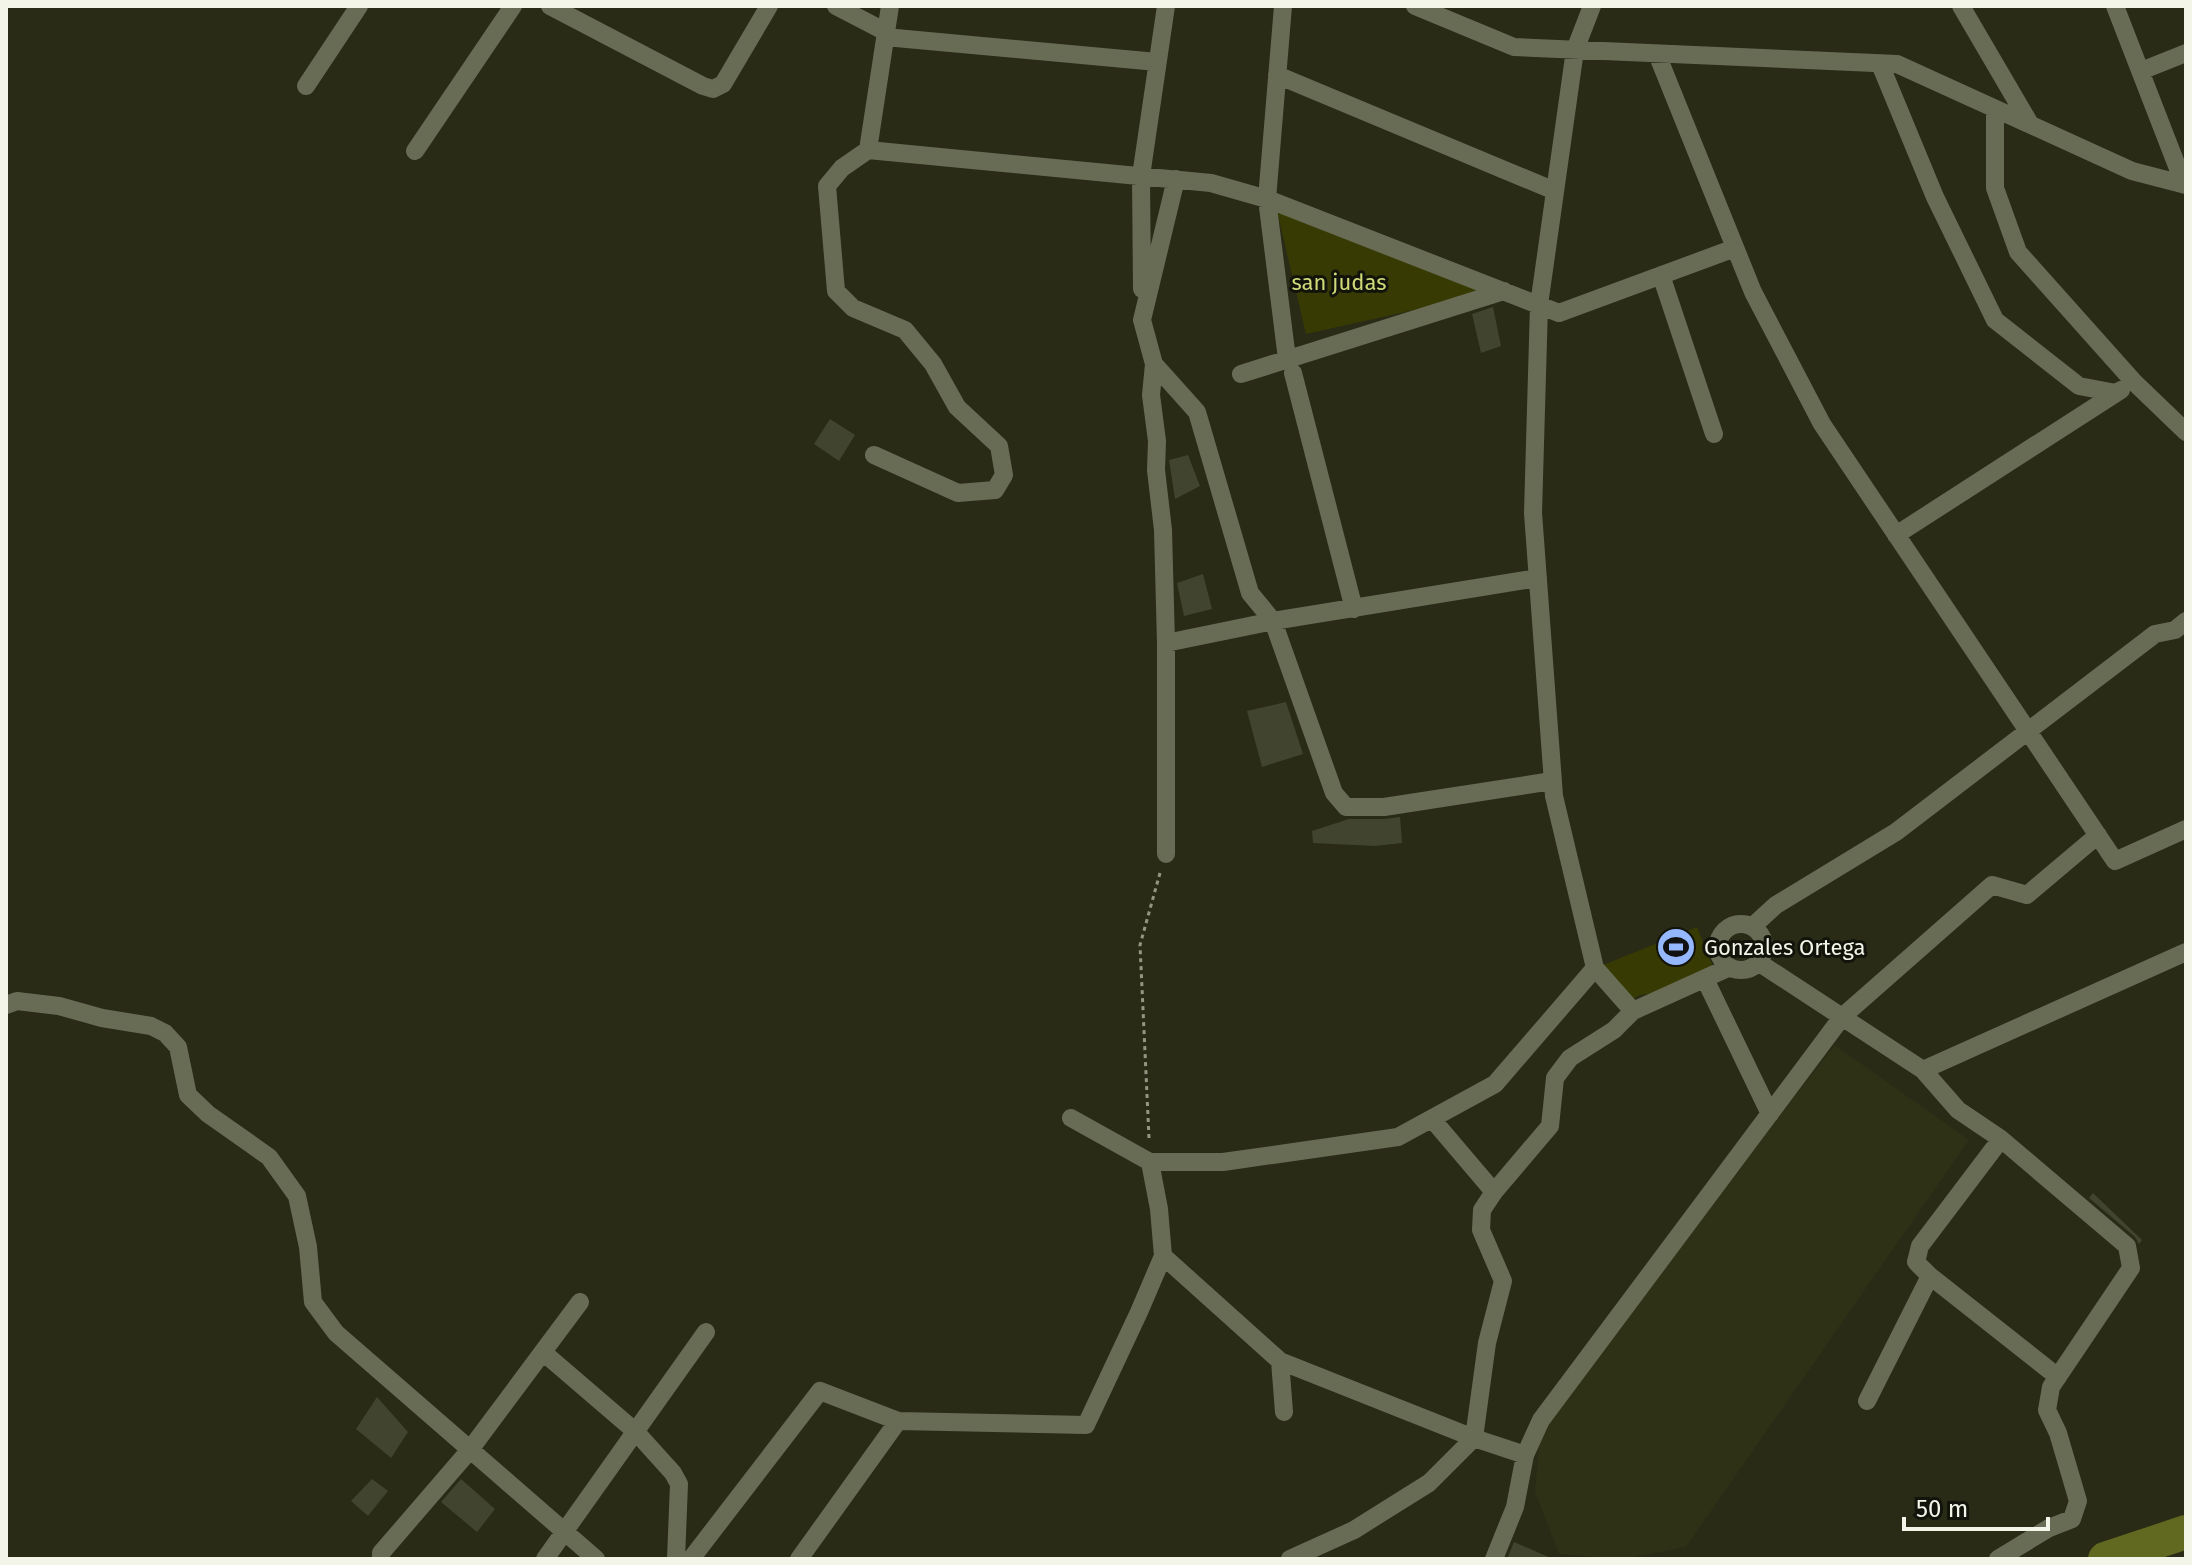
<svg xmlns="http://www.w3.org/2000/svg" width="2192" height="1565" font-family="'Fira Sans',sans-serif">
<style>
.built{fill:#2e3115}
.green{fill:#373b03}
.lines{fill:none;stroke-linecap:round;stroke-linejoin:round}
.river{stroke:#616820;stroke-width:34}
.building{fill:#41442e}
.path{stroke:#949685;stroke-width:3;stroke-dasharray:4 4;stroke-linecap:butt}
.minor{stroke:#696c55;stroke-width:18}
.labels{text-anchor:middle;dominant-baseline:central;stroke-width:6;stroke-linejoin:round;paint-order:stroke}
.park-label{font-size:22px;fill:#d0da78;stroke:#12130a}
.poi-label{font-size:22px;fill:#f3f5e8;stroke:#12130a;text-anchor:start}
</style>
<rect width="100%" height="100%" fill="#292b17"/>
<path class="built" d="M1835,1045l134,95 -283,407 -63,12 -64,-5 -24,-62 6,-72z"/>
<path class="green" d="M1277,211l222,80 -193,43z
M1697,927l18,45 -61,21 -14,2 -14,7 -30,-34z"/>
<g class="lines">
<path class="river" d="M2105,1559l81,-27"/>
</g>
<path class="building" d="M1493,307l8,39 -20,7 -9,-39z
M830,419l25,16 -16,26 -25,-17z
M1188,455l12,31 -25,13 -6,-39z
M1203,574l9,35 -28,7 -7,-33z
M1286,702l17,52 -41,13 -15,-56z
M1400,817l2,26 -27,3 -62,-3 -1,-12 37,-12h35z
M2093,1193l49,47 -3,4 -4,-7 -46,-39z
M377,1397l31,35 -17,26 -35,-29z
M372,1479l16,12 -20,25 -17,-15z
M461,1479l34,30 -18,23 -36,-30z
M1514,1542l39,17h-46z"/>
<g class="lines">
<path class="path" d="M1149,1138l-9,-193 20,-72"/>
<path class="minor" d="M550,6l153,80 10,3 10,-5 46,-78
M836,6l50,26
M1283,6l-16,193 20,160
M1415,6l99,41 383,17 235,107 54,14
M1592,6l-17,44 -36,255 -6,208 21,283 41,172 38,43
M1961,6l69,118
M2115,6l69,178
M885,37l272,25
M1657,54l96,238 69,132 293,437 71,-32
M1880,64l55,133 60,123 84,66 37,7
M2141,71l45,-18
M1277,75l278,116
M306,86l53,-80
M1995,109v79l23,64 116,130 52,50
M868,150l22,-144
M415,151l98,-145
M1176,179l-34,141 12,44 -3,31 6,46 -1,29 7,60 3,113 107,-22 265,-43
M1661,275l53,159
M1142,289l-1,-113 25,-170
M1154,364l43,48 53,181 23,28 61,172 12,14h38l168,-26
M1293,373l61,236
M1241,374l263,-83
M874,455l84,38 37,-3 9,-15 -5,-29 -42,-39 -24,-43 -28,-34 -52,-22 -17,-17 -9,-105 15,-18 26,-18 343,33 56,16 292,114 176,-65
M1896,535l225,-145
M1166,854v-211
M1718 947a23 23 0 1 1 46 0a23 23 0 1 1-46 0Z
M1753,926l23,-21 120,-73 259,-198 20,-4 11,-9
M1758,962l165,108 35,40 43,29 126,107 4,22 -80,119 -4,23 11,23 20,68 -6,18 -23,9 -51,31
M1705,979l65,135
M6,1005l11,-4 42,5 43,12 49,8 14,7 13,14 10,48 20,19 61,43 28,39 11,51 5,55 23,31 260,226
M1923,1070l263,-118
M1071,1118l79,44h73l175,-25 97,-53 100,-116
M1432,1119l62,73
M2001,1139l-81,107 -4,16 14,14 128,101
M1163,1256l117,105
M544,1353l92,79 37,41 6,11 -3,75
M1867,1401l63,-125
M1284,1412l-4,-51 194,77 -45,45 -75,47 -64,29
M1525,1455l-51,-17 13,-95 16,-62 -22,-51 1,-20 12,-18 56,-66 5,-48 15,-20 44,-28 19,-19 97,-44
M381,1559v-6l88,-102 111,-149
M545,1559l161,-227
M691,1559l129,-168 78,30
M799,1559l99,-138 188,4 53,-113 24,-56 -4,-47 -9,-47
M1494,1559l21,-52 10,-52 16,-35 301,-403 150,-132 35,10 71,-60"/>
</g>
<defs>
<g id="stadium-disc" transform="scale(2)"><circle r="9.5" fill="#94b7fd" stroke="#12130a"/><path d="M0-5a6.5 5 0 1 0 0 10a6.5 5 0 1 0 0-10ZM-3.5-1.8h7v3.6h-7Z" fill="#111"/></g>
</defs>
<g fill-rule="evenodd">
<use href="#stadium-disc" x="1676" y="947"/>
</g>
<g class="labels">
<g class="park-label">
<text x="1339" y="282">san judas</text>
</g>
<g class="poi-label">
<text x="1704" y="947">Gonzales Ortega</text>
</g>
</g>
<rect width="2192" height="1565" fill="none" stroke="#f3f5e8" stroke-width="16"/>
<path d="M1904 1517v12h144v-12" fill="none" stroke="#f3f5e8" stroke-width="4"/>
<text x="1916" y="1517" font-size="24" fill="#f3f5e8" stroke="#12130a" stroke-width="6" paint-order="stroke">50 m</text>
</svg>
